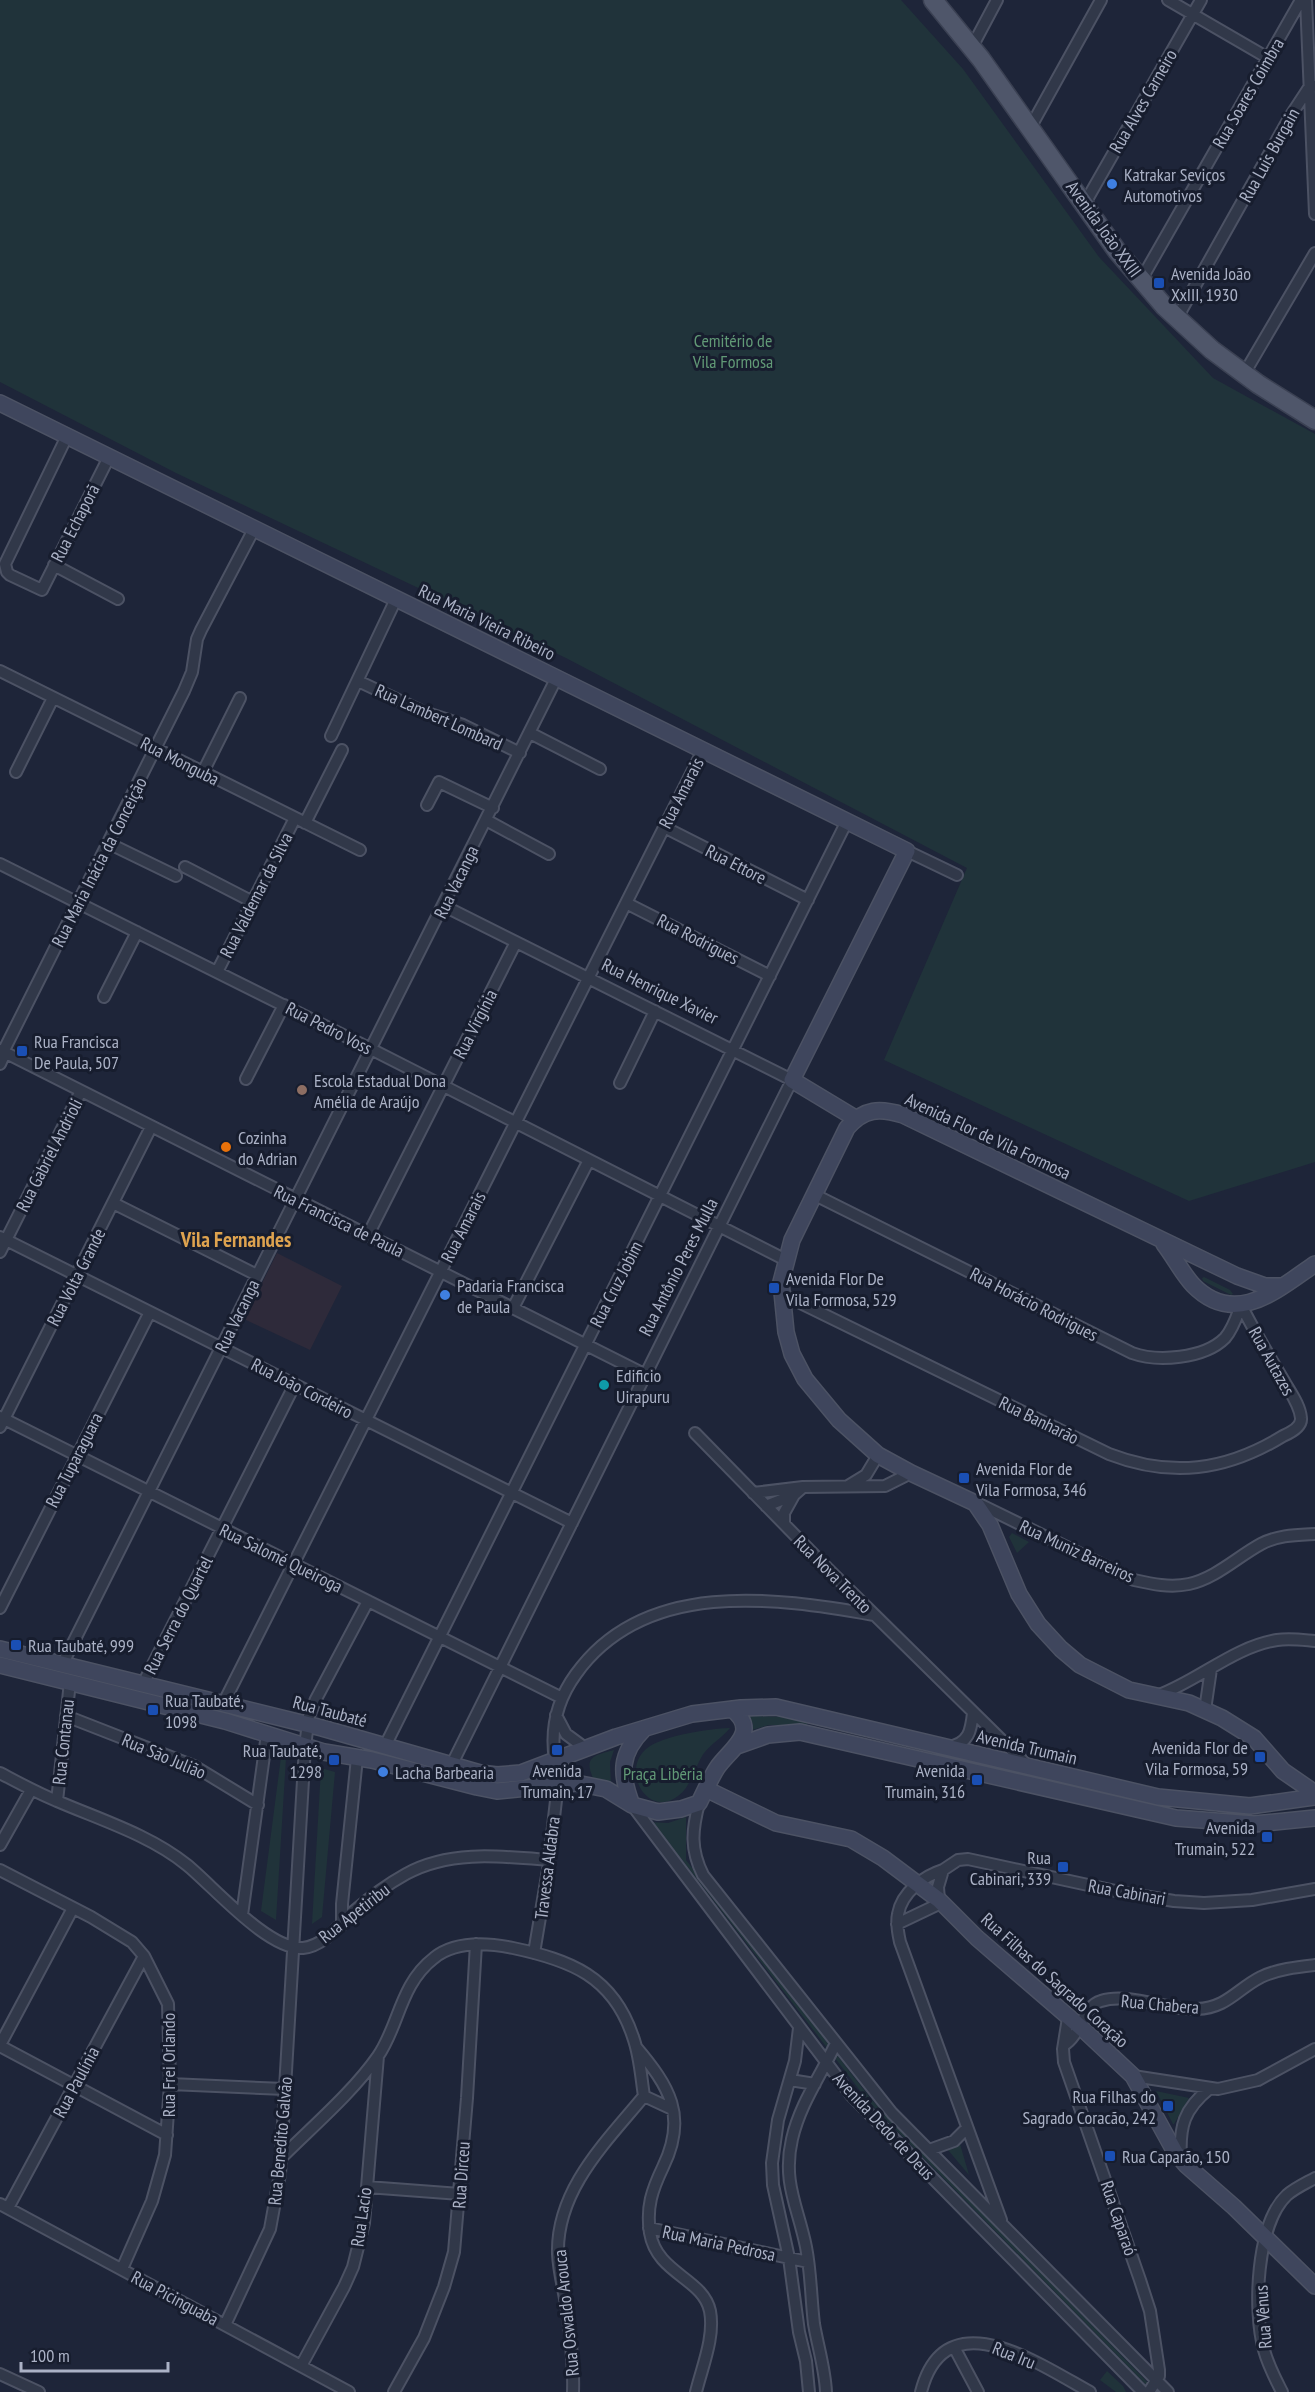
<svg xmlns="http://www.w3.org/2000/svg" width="1315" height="2392" font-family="'PT Sans Narrow',sans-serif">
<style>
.medical{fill:#2e2a3a}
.green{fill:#20333a}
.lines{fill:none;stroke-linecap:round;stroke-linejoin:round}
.street-casing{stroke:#4c5264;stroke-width:14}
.secondary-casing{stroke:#4c5264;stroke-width:18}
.primary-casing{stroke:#3b4153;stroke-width:21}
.street{stroke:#313849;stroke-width:10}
.secondary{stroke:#3f465d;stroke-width:15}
.primary{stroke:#4f566a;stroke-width:18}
.shop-dot{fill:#3f7fe0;stroke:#171d2e;stroke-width:2}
.transit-dot{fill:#1a4fb4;stroke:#171d2e;stroke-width:2}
.education-dot{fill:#8d6e63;stroke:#171d2e;stroke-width:2}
.food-dot{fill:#e8710a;stroke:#171d2e;stroke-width:2}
.culture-dot{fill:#0f9aa8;stroke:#171d2e;stroke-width:2}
.labels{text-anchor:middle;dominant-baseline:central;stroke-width:6;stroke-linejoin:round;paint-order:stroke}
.street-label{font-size:18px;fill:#abb2c6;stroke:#171d2e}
.poi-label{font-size:18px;fill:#abb2c6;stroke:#171d2e;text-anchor:start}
.park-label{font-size:18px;fill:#619976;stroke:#171d2e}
.quarter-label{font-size:21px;font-weight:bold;fill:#dea34f;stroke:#171d2e}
</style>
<rect width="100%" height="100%" fill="#1e2539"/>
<path class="medical" d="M277,1253l65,33 -32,64 -66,-31z"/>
<path class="green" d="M0,0h901l62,69 136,188 114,121 102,56v728l-126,39 -305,-141 83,-192 -401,-210 -390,-185 -176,-91z
M1204,1277l26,13 3,4 -2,1 -28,-14 -1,-3z
M1012,1533l17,9 -12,11 -8,-16z
M748,1716l43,1 16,4v5l-38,-1 -17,5 1,-6z
M730,1728c-7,9 -18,15 -26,25 -9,13 -13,34 -26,43 -29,23 -58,-24 -32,-47 17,-14 62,-20 84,-21z
M614,1750l-4,12 1,24 -18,-8c-10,-22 3,-23 21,-28z
M281,1757l5,1 -10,162 -15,-9z
M321,1768l14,4 -13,145 -10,7z
M686,1817v43l185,239 286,293h-4l-285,-291 -185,-240 -34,-39 19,1z
M1156,2091l33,7 -15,26h-1z
M960,2144l9,31 -21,-25z
M1107,2371l16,15 3,6h-10l-16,-12z"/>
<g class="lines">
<g class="street-casing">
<path id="street" d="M1168,0l100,58
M1306,0l9,214
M972,47l25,-47
M1030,128l71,-128
M1085,203l116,-203
M1141,280l160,-280
M1177,318l114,-203 19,-29h5
M1244,374l71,-121
M67,436l-62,128 2,8 3,3 32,15 67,-133
M54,565l64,34
M0,671l360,179
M358,681l66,31 39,13 57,28
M530,733l70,36
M331,736l65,-137
M16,772l37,-74
M203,772l37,-74
M427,805l12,-23 54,26
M486,820l63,34
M305,823l37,-73
M664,827l144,73
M108,843l68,33
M907,851l50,24
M0,864l361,180 425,216
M185,867l68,35
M626,903l144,73
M444,906l348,174 -340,684
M217,972l78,-154
M104,997l33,-65
M0,1050l646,325
M3,1052l181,-361 8,-19 5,-33 4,-9 53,-101
M0,1064l5,-11
M246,1079l38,-74
M620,1083l35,-72
M815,1195l317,158c25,9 72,6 93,-15 8,-9 12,-22 16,-33
M113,1203l144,72
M368,1235l148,-293
M0,1237l572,286
M0,1252l81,-161
M782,1294l327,160c62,24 117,17 174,-18 7,-3 19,-9 18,-18 -1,-13 -11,-26 -17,-37 -15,-25 -30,-50 -43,-76
M513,1308l76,-148
M0,1417l562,281
M0,1427l151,-300
M695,1433l133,136 200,197
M848,1486l18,-11 12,-20
M753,1493l50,-6 82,-1 26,-13
M977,1503l157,77c18,4 36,8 55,4 27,-6 48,-27 72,-40 17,-9 35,-9 54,-10
M766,1506l28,-11 8,-7
M784,1524v-11l10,-18
M0,1608l150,-296
M62,1665l495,-988
M142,1686l153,-302
M1159,1695c40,-15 75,-48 118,-55 13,-2 26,0 38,1
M223,1704l480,-954
M1205,1710l6,-41
M556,1715l10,19 19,14
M66,1716l128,50 64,39
M385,1746l462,-925
M949,1747c20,-4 22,-16 24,-34
M555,1760c-5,-32 2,-60 21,-86 68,-95 198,-77 298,-59
M0,1773c19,10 37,20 57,28 44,19 93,34 130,64 27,22 81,85 116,83 21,-2 37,-24 51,-37 15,-13 34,-27 52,-37 43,-24 95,-18 142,-14
M57,1801l13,-119
M699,1803c-7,27 -9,46 4,72l189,238 276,279
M632,1805l219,290 292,297
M0,1845l31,-55
M0,1870l91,47 41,25 12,14 24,48 2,80 -5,71 -13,46 -30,68
M943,1870c-19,6 -41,22 -45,44 -2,9 0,19 2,28l101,278
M939,1900l-1,-13 5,-17 15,-10 10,-1 157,34 49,8 30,2 48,-3 63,-11
M242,1915l25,-181
M897,1924l44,-21
M342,1925v-21l15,-146
M534,1953l14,-83 10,-87
M1068,2018l-5,31 1,13 76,218 10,31 9,59v6l-10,16
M799,2028l-4,33 -17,59 -6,43 1,22 16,73 10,74 7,29 3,31
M0,2045l73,-137
M1064,2045c17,-10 19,-39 37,-44 28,-9 67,10 96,8 30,-1 40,-20 64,-32 17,-8 36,-10 54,-12
M0,2046l167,89
M636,2047c33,39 52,69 27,120 -11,23 -17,40 -13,66 7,41 53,45 60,78 5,26 -8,56 -14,81
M1133,2076l85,13 40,-9 57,-31
M790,2080l25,4
M170,2084l115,5
M644,2096l28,13
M929,2150l25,-9 12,-12
M281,2158c31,-31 72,-66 97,-102 21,-30 22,-72 56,-98 21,-17 54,-15 79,-10 57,12 100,28 120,89 7,19 8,40 11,59 -38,46 -88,94 -86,158 1,22 8,43 10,64 3,24 6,50 5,74
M1181,2159c-2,-33 3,-50 29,-71
M367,2187l93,7
M0,2204l349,188
M8,2208l136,-252
M649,2228l159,34
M225,2325l45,-96 10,-55 25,-428 4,-30 7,-17 52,-98
M954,2347l24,45
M301,2366l43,-79 9,-20 11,-44 14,-167
M0,2374l39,18
M394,2392l30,-54 20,-51 10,-35 13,-154 9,-154
M826,2392c-1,-23 -8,-45 -12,-68 -3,-25 -3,-52 -8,-77 -8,-40 -24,-65 -14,-108 8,-35 29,-64 44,-96
M921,2392c24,-94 118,-28 169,0
M1282,2392c-7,-14 -14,-27 -18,-42 -11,-39 -8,-126 23,-155 8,-7 19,-12 28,-17"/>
</g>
<g class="secondary-casing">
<path id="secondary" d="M0,403l907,448 -115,229 63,38
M1164,1244c10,13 18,29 29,41 42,43 84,5 122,-21
M1281,1286h-16l-28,-10 -334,-161c-23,-7 -39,-7 -56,13l-55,112 -11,42 5,50 6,22 13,25 34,41 39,35 33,18 64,30 15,22 29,69 19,30 23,25 19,16 49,25 60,13 33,15 32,20 29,33 32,22
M0,1649l322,79 158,45 17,2 24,-2 95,-36 76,-23 49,-6 35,-1 382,90 92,9 65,-9
M0,1665l225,56 99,31 48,8 105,27 20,4 79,-8 30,6 26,16 26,7 23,-3 18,-6c6,-12 11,-24 18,-35 13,-19 44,-36 15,-59
M737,1746l31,-11 32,-3 376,86 78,6 61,-6
M706,1789l70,34 75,16 32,19 56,42 38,38 108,93 48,45 42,76 11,13 48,42 81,79
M632,1805c-12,-31 -13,-51 12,-76"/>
</g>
<g class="primary-casing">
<path id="primary" d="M933,0l48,59 136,192 47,55 48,44 46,34 57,36"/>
</g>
<use href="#street" class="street"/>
<use href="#secondary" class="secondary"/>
<use href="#primary" class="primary"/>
</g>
<g class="shop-dot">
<circle cx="1112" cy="184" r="6"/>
<circle cx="445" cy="1295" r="6"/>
<circle cx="383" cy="1772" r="6"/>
</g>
<g class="transit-dot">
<rect x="1153" y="277" width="12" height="12" rx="3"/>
<rect x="16" y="1045" width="12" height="12" rx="3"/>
<rect x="768" y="1282" width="12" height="12" rx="3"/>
<rect x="958" y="1472" width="12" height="12" rx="3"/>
<rect x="10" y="1639" width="12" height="12" rx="3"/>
<rect x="147" y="1704" width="12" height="12" rx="3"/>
<rect x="551" y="1744" width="12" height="12" rx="3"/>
<rect x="1254" y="1751" width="12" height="12" rx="3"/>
<rect x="328" y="1754" width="12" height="12" rx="3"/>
<rect x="971" y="1774" width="12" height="12" rx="3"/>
<rect x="1261" y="1831" width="12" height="12" rx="3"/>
<rect x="1057" y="1861" width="12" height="12" rx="3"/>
<rect x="1162" y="2100" width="12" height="12" rx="3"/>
<rect x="1104" y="2150" width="12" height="12" rx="3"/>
</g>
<circle class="education-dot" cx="302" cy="1090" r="6"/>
<circle class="food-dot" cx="226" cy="1147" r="6"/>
<circle class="culture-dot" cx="604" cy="1385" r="6"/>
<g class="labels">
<g class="street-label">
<text transform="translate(1248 93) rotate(-60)">Rua Soares Coimbra</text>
<text transform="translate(1143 101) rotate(-60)">Rua Alves Carneiro</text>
<text transform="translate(1269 155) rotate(-61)">Rua Luis Burgain</text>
<text transform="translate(1104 229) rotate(54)">Avenida João XXIII</text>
<text transform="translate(75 523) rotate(-63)">Rua Echaporã</text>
<text transform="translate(487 622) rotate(26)">Rua Maria Vieira Ribeiro</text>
<text transform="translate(439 717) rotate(24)">Rua Lambert Lombard</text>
<text transform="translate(180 761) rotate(27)">Rua Monguba</text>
<text transform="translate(681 793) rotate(-63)">Rua Amarais</text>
<text transform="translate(99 862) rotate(-63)">Rua Maria Inácia da Conceição</text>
<text transform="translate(736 864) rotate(27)">Rua Ettore</text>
<text transform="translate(456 882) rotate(-64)">Rua Vacanga</text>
<text transform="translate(256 895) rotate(-63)">Rua Valdemar da Silva</text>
<text transform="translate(698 939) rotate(27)">Rua Rodrigues</text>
<text transform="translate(660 991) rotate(26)">Rua Henrique Xavier</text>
<text transform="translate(475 1024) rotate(-63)">Rua Virgínia</text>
<text transform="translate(329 1028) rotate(27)">Rua Pedro Voss</text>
<text transform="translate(988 1136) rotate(25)">Avenida Flor de Vila Formosa</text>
<text transform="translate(49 1155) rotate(-63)">Rua Gabriel Andrioli</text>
<text transform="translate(339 1221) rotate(26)">Rua Francisca de Paula</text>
<text transform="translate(463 1227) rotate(-63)">Rua Amarais</text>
<text transform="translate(678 1267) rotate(-63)">Rua Antônio Peres Mulla</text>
<text transform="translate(76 1277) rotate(-63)">Rua Volta Grande</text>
<text transform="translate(616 1284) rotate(-63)">Rua Cruz Jobim</text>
<text transform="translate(1034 1304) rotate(27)">Rua Horácio Rodrigues</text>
<text transform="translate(237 1316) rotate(-64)">Rua Vacanga</text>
<text transform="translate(1272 1361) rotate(61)">Rua Autazes</text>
<text transform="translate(302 1388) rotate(27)">Rua João Cordeiro</text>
<text transform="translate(1039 1420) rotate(26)">Rua Banharão</text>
<text transform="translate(74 1460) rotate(-63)">Rua Tuparaguara</text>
<text transform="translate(1077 1551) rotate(25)">Rua Muniz Barreiros</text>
<text transform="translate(281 1558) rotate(26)">Rua Salomé Queiroga</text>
<text transform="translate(833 1574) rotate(45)">Rua Nova Trento</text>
<text transform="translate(178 1615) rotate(-63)">Rua Serra do Quartel</text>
<text transform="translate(330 1711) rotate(15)">Rua Taubaté</text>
<text transform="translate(63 1742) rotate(-84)">Rua Contanau</text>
<text transform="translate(1027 1747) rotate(13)">Avenida Trumain</text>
<text transform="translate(164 1756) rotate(23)">Rua São Julião</text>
<text transform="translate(547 1868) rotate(-83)">Travessa Aldabra</text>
<text transform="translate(1127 1892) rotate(10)">Rua Cabinari</text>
<text transform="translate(354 1913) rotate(-38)">Rua Apetiribu</text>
<text transform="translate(1055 1980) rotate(42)">Rua Filhas do Sagrado Coração</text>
<text transform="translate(1160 2004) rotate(5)">Rua Chabera</text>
<text transform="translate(168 2065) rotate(-90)">Rua Frei Orlando</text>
<text transform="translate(76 2082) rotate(-62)">Rua Paulínia</text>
<text transform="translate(884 2126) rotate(47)">Avenida Dedo de Deus</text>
<text transform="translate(280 2141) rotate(-85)">Rua Benedito Galvão</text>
<text transform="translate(461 2175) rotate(-86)">Rua Dirceu</text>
<text transform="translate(361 2217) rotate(-82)">Rua Lacio</text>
<text transform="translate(1119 2218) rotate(71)">Rua Caparaó</text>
<text transform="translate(719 2243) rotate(12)">Rua Maria Pedrosa</text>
<text transform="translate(175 2298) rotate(28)">Rua Picinguaba</text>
<text transform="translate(566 2313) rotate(-96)">Rua Oswaldo Arouca</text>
<text transform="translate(1263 2317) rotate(-94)">Rua Vênus</text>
<text transform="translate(1014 2355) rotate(22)">Rua Iru</text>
</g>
<g class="poi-label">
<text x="1124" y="174">Katrakar Seviços<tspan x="1124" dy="21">Automotivos</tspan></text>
<text x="1171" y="273">Avenida João<tspan x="1171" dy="21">XxIII, 1930</tspan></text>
<text x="34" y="1041">Rua Francisca<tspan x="34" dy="21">De Paula, 507</tspan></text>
<text x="314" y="1080">Escola Estadual Dona<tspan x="314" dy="21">Amélia de Araújo</tspan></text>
<text x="238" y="1137">Cozinha<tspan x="238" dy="21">do Adrian</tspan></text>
<text x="786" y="1278">Avenida Flor De<tspan x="786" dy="21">Vila Formosa, 529</tspan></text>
<text x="457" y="1285">Padaria Francisca<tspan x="457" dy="21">de Paula</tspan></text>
<text x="616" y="1375">Edificio<tspan x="616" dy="21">Uirapuru</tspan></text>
<text x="976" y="1468">Avenida Flor de<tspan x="976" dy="21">Vila Formosa, 346</tspan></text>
<text x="28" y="1645">Rua Taubaté, 999</text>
<text x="165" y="1700">Rua Taubaté,<tspan x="165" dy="21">1098</tspan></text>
<text x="1248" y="1747" text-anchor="end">Avenida Flor de<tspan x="1248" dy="21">Vila Formosa, 59</tspan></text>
<text x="322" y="1750" text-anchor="end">Rua Taubaté,<tspan x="322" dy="21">1298</tspan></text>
<text x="557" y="1770" text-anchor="middle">Avenida<tspan x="557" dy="21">Trumain, 17</tspan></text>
<text x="965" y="1770" text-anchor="end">Avenida<tspan x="965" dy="21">Trumain, 316</tspan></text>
<text x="395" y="1772">Lacha Barbearia</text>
<text x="1255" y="1827" text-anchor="end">Avenida<tspan x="1255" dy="21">Trumain, 522</tspan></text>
<text x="1051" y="1857" text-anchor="end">Rua<tspan x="1051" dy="21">Cabinari, 339</tspan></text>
<text x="1156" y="2096" text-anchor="end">Rua Filhas do<tspan x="1156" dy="21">Sagrado Coracão, 242</tspan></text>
<text x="1122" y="2156">Rua Caparão, 150</text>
</g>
<g class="park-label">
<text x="733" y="340">Cemitério de<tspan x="733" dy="21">Vila Formosa</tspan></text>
<text x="663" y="1773">Praça Libéria</text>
</g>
<g class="quarter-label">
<text x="236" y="1239">Vila Fernandes</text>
</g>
</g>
<path d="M21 2362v9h147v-9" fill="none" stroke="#abb2c6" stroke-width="3"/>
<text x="30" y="2362" font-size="18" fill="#abb2c6" stroke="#171d2e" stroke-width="4.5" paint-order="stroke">100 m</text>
</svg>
